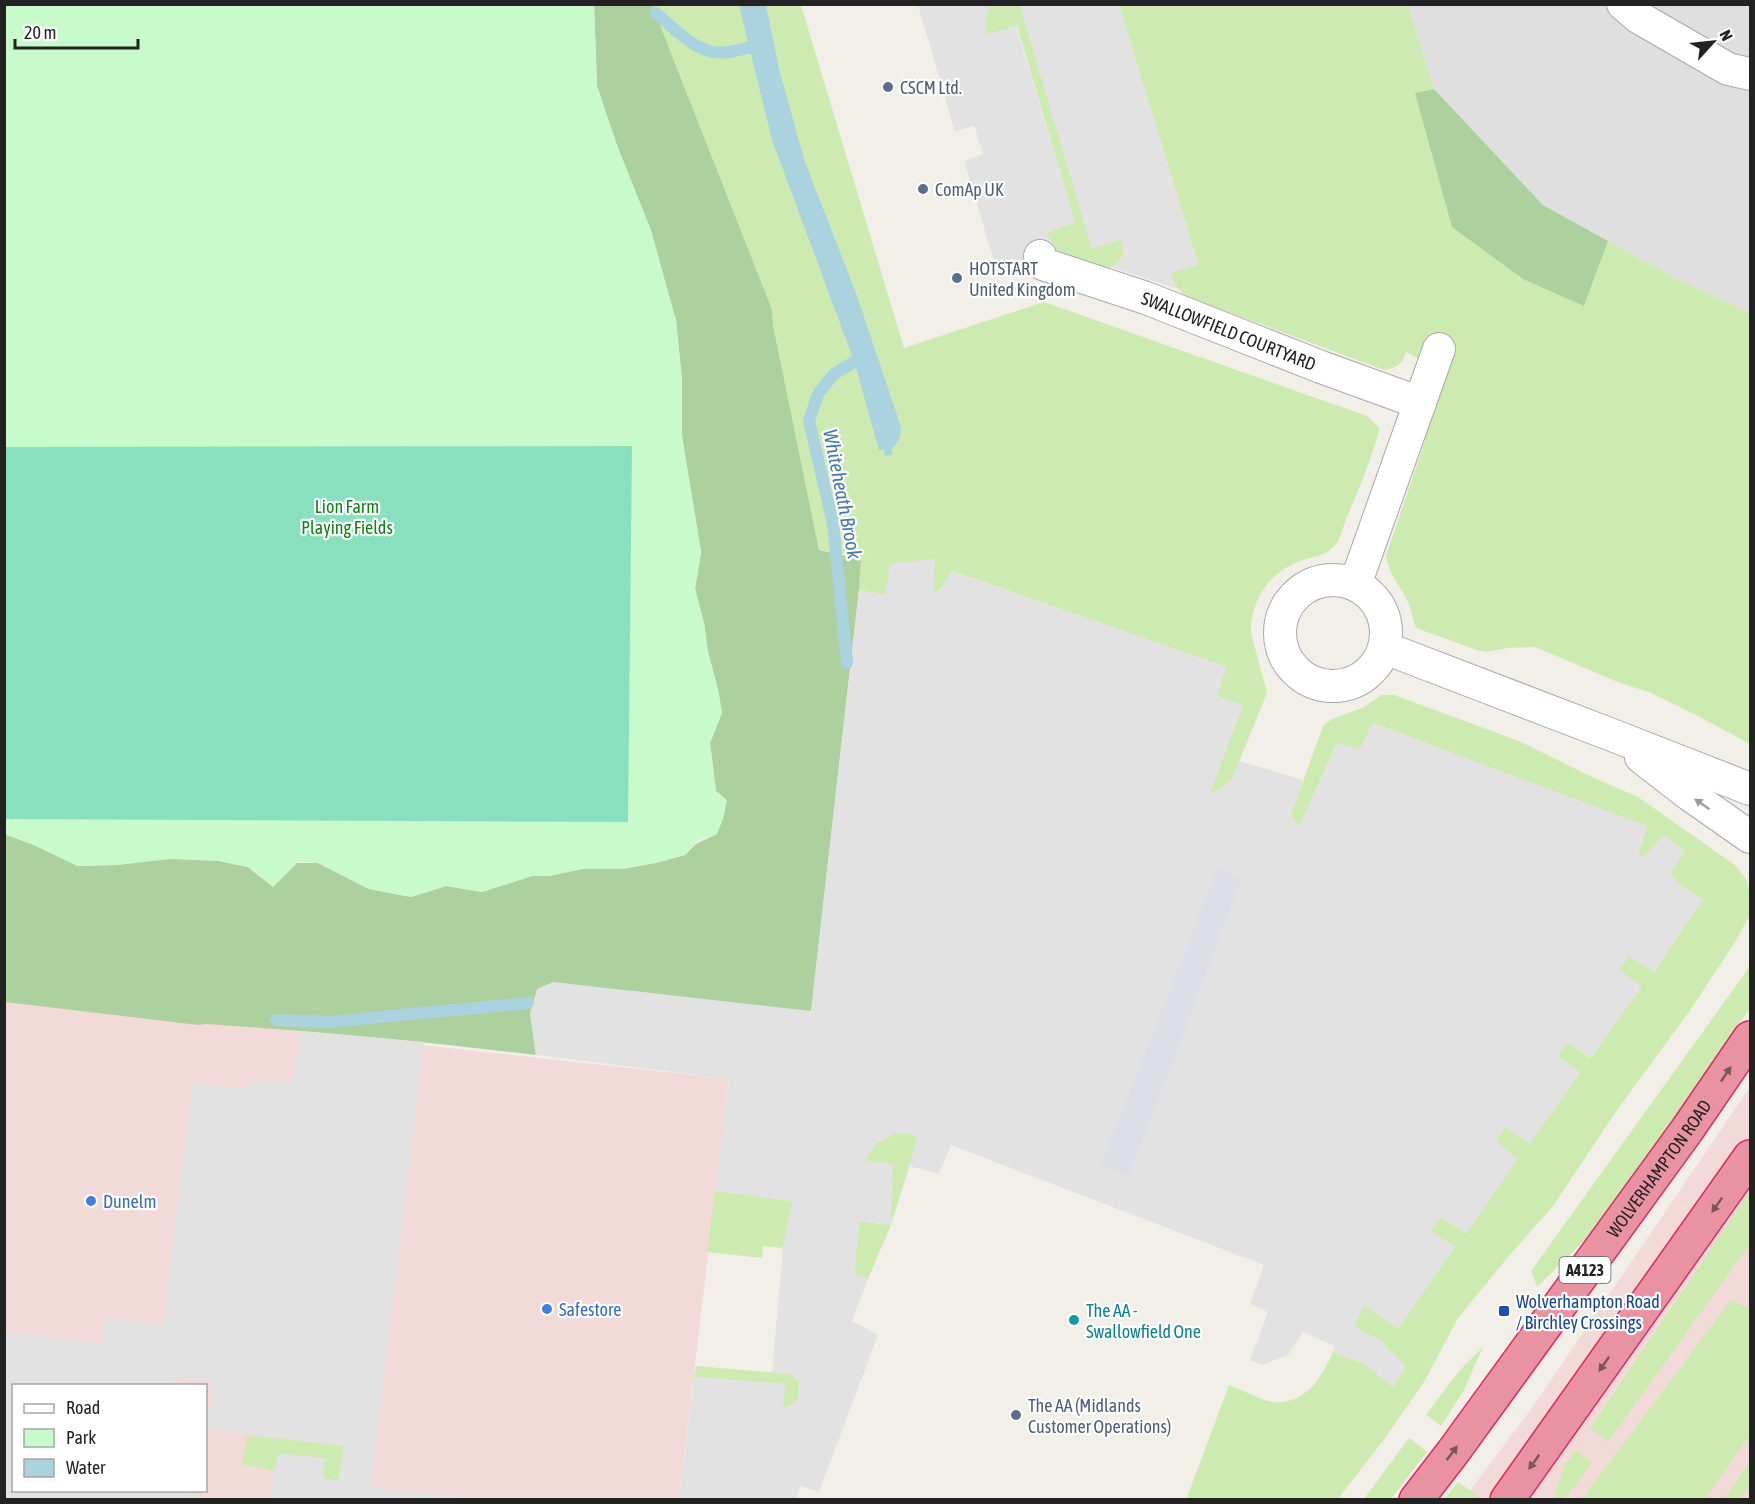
<svg xmlns="http://www.w3.org/2000/svg" width="1755" height="1504" font-family="'Asap Condensed',sans-serif">
<style>
.residential{fill:#e0dfdf}
.commercial{fill:#f2dad9;fill-rule:evenodd}
.grass{fill:#cdebb0}
.forest{fill:#add19e}
.park{fill:#c8facc}
.pitch{fill:#88e0be}
.parking{fill:#e2e2e2}
.plaza{fill:#dddde8}
.water{fill:#aad3df}
.lines{fill:none;stroke-linecap:round;stroke-linejoin:round}
.stream{stroke:#aad3df;stroke-width:12}
.street-casing{stroke:#a9a9a9;stroke-width:34}
.highway-casing{stroke:#dc2a67;stroke-width:36}
.street{stroke:#fff;stroke-width:32}
.highway{stroke:#e892a2;stroke-width:33}
.oneway{fill:#9c9c9c}
.oneway2{fill:#7b545c}
.service-dot{fill:#5c6f8a;stroke:#fff;stroke-width:2}
.shop-dot{fill:#3f7fe0;stroke:#fff;stroke-width:2}
.transit-dot{fill:#1a4fb4;stroke:#fff;stroke-width:2}
.culture-dot{fill:#0f9aa8;stroke:#fff;stroke-width:2}
.labels{text-anchor:middle;dominant-baseline:central;stroke-width:4.5;stroke-linejoin:round;paint-order:stroke}
.shield{fill:#fff;stroke:#646464;stroke-width:1.5}
.shield-label{font-size:16px;font-weight:bold;fill:#222}
.service-label{font-size:18px;fill:#4e5e75;stroke:#fff;text-anchor:start}
.street-label{font-size:18px;fill:#222;stroke:#fff}
.park-label{font-size:18px;fill:#0c8416;stroke:#fff}
.shop-label{font-size:18px;fill:#366cbe;stroke:#fff;text-anchor:start}
.transit-label{font-size:18px;fill:#164399;stroke:#fff;text-anchor:start}
.culture-label{font-size:18px;fill:#0d838f;stroke:#fff;text-anchor:start}
.water-label{font-size:20px;font-style:italic;fill:#4a7aab;stroke:#fff}
</style>
<rect width="100%" height="100%" fill="#f2efe9"/>
<path class="residential" d="M1408,5h342v308l-73,-34 -134,-74 -109,-116z"/>
<path class="commercial" d="M5,999l724,80 -50,420 -674,1zM14,1386h192v104h-192z
M1750,1087v412l-287,1 71,-95z"/>
<path class="grass" d="M652,5h149l103,343 140,-46 323,114 13,12c-9,32 -21,61 -34,91 -3,8 -5,19 -10,25 -9,12 -20,12 -33,16 -32,10 -53,39 -52,73l16,60 -35,86 -12,11 -11,3 34,-87 -27,-9 10,-30 -274,-96 -13,21 -7,-1 3,-31 -49,35 -27,-5 2,-33 -42,-7 -46,-225z
M990,5h30l72,243 29,-9 3,11 -2,8 -10,9 -10,1 -36,-10 -10,-8 -10,-17 29,-11 -58,-196 -30,9 -2,-13z
M1119,5h289l26,84 -19,4 169,213 24,-65 69,38 73,34v431l-52,-28 -49,-24 -29,-9 -85,-36 -27,1 -22,4 -9,-2 -61,-22c-3,-7 -4,-15 -7,-23 -6,-17 -21,-30 -23,-49l39,-115 -10,-4 24,-67 -33,-18c-5,14 -8,15 -22,18l-199,-74c-7,-7 -12,-13 -15,-23l28,-9z
M1382,695h12l125,46 73,36 46,20 97,68 11,14 4,14v22l-15,27 -44,67 -76,104 -62,93 -44,50 -51,62 -34,64 -39,56 -47,61 -152,1 43,-115c13,5 31,15 44,17 32,3 49,-24 60,-50l32,12 28,23 -12,-46 -27,-14 10,-23 34,25 56,-82 -24,-16 11,-15 24,17 31,-92 9,-14 25,16 49,-71 -22,-16 10,-14 23,16 51,-71 -22,-17 10,-14 26,16 24,-88 -9,-10 -6,-39 -21,23 -6,-3 10,-28 -274,-104 -13,27 -23,-7 -37,82 -5,-3 -4,-7 32,-89c11,-11 25,-12 39,-18 7,-3 12,-9 20,-13z
M1750,966v42l-133,196 -25,29 -55,54 -6,-16z
M895,1133h14l9,5 -27,87 -23,54 -14,-5 5,-53 31,4 -24,-64 8,-17z
M715,1191l78,10 -10,47 -20,-2 -1,12 -55,-6z
M1750,1191v53l-142,198 -18,-14z
M1731,1300l19,9v126l-45,64h-123z
M1483,1347l-20,45 -22,34 -15,-11 33,-44z
M696,1366l94,8 9,8c1,16 0,21 -16,26l1,-24 -90,-7z
M247,1435l97,11 -5,35 -16,-3 2,-20 -47,-4 -2,17 -34,-6z
M1409,1438l18,14 -36,47h-27z
M1576,1450l16,13 -27,36h-11l10,-33z
M1750,1461v23l-10,15h-16z
M1458,1482l24,17h-38z"/>
<path class="forest" d="M594,5h58l120,305 1,15 46,225 42,9 -2,31 -48,422 -179,-21 -102,21 6,43c-110,-13 -219,-24 -330,-31l-8,1 -193,-23 -1,-168 30,11 44,21 39,-1 53,-7 49,3 29,6 25,20 24,-24h21l51,26 42,8 35,-11 36,6 50,-16h17l33,-7h41l32,-6 30,-8 11,-11 21,-10 -1,-42 -6,-49 12,-30 -4,-23 -10,-38 -4,-29 -9,-34 6,-37 -19,-116v-55l-6,-61 -79,-234z
M1434,89l109,116 65,36 -24,65 -61,-27 -71,-52 -37,-134z"/>
<path class="park" d="M4,5h590l3,81 16,49 38,95 25,90 6,61v55l19,116 -6,37 9,34 4,29 10,38 4,23 -12,30 6,48 11,9 -4,19 -6,15 -19,6 -13,15 -30,8 -35,6h-38l-33,7h-17l-50,16 -36,-6 -35,11 -42,-8 -51,-26 -20,-2 -25,26 -25,-20 -29,-6 -49,-2 -53,6 -39,1 -44,-21 -29,-11z"/>
<path class="pitch" d="M632,446l-4,376 -623,-3v-372z"/>
<path class="parking" d="M918,5h72l-5,17 2,13 29,-9 59,196 -29,11 10,17 -59,21 -33,-110 19,-7 -9,-29 -19,7z
M1020,5h99l79,260 -28,8 3,9 5,7 -66,-22 10,-9 2,-8 -3,-11 -29,10z
M935,559l-2,32 7,1 11,-21 275,96 -9,29 26,9 -33,88 10,-3 12,-11 7,-18 64,19 -12,35 4,7 5,3 37,-82 23,7 12,-27 275,103 -10,28 6,4 21,-23 21,16 -15,23 9,10 24,15 -49,73 -25,-16 -10,14 23,16 -51,72 -24,-16 -10,14 23,17 -50,70 -25,-16 -9,14 22,18 -52,75 -25,-17 -11,14 25,16 -57,82 -34,-24 -10,22 27,14 25,26 -13,20 -28,-23 -32,-12 1,-6 -31,-14 -15,23 -26,10 -12,-5 18,-48 -18,-8 14,-39 -313,-120 -12,29 -30,-8 9,-28 -9,-5h-14l-20,11 -9,17 27,3 -2,61 -32,-4 -5,53 14,5 -16,42 26,14 -59,157 -18,-6 -5,13h-117l15,-122 91,7 -2,24 9,-3 4,-4 4,-8 -1,-11 -9,-8 -18,-1 11,-125 10,-47 -78,-10 14,-112 -193,-24 -6,-42 7,-24 16,-7 258,29 48,-421 26,5 5,-31z
M301,1031l123,11 -52,433 1,13 106,11h-209l8,-45 47,4 -2,20 15,3 6,-35 -136,-17 -2,17v-36h5l1,-28 -37,-5 -1,8 -160,1v104l185,1 -2,8h-192v-167l96,11 3,-24 59,6 29,-241 57,5 1,-8 42,1z"/>
<path class="plaza" d="M1218,867l24,11 -113,298 -28,-11z"/>
<path class="water" d="M739,5h27l13,64 26,93 51,131 45,134 -1,11 -8,11v6l-7,1 -1,-6h-5l-25,-89 -82,-221z"/>
<g class="lines">
<path class="stream" d="M656,13c15,13 33,32 53,38 16,5 36,-3 51,-7
M847,663l-14,-139 -24,-103 9,-27 16,-20 30,-18
M276,1020l51,2 201,-19"/>
<g class="street-casing">
<g id="street">
<path d="M1623,4l15,13 90,52 22,5"/>
<path id="s1" d="M1040,256l3,8 103,34 175,69 99,36"/>
<circle cx="1333" cy="633" r="53"/>
<path d="M1355,585l84,-236"/>
<path d="M1385,648l227,87 138,54"/>
<path d="M1641,757l49,38 60,42"/>
</g>
</g>
<g class="highway-casing">
<g id="highway">
<path id="s2" d="M1416,1500l37,-48 234,-322 63,-92"/>
<path d="M1507,1500l243,-343"/>
</g>
</g>
<use href="#street" class="street"/>
<use href="#highway" class="highway"/>
</g>
<defs><path id="oneway-solid" d="M-6-.8H1V-3.2L6.5 0L1 3.2V.8H-6Z" transform="scale(1.5)"/></defs>
<use class="oneway" href="#oneway-solid" transform="translate(1702 804) rotate(-145)"/>
<g class="oneway2">
<use href="#oneway-solid" transform="translate(1726 1074) rotate(-56)"/>
<use href="#oneway-solid" transform="translate(1717 1205) rotate(125)"/>
<use href="#oneway-solid" transform="translate(1604 1364) rotate(125)"/>
<use href="#oneway-solid" transform="translate(1452 1453) rotate(-53)"/>
<use href="#oneway-solid" transform="translate(1534 1462) rotate(126)"/>
</g>
<g class="service-dot">
<circle cx="888" cy="87" r="6"/>
<circle cx="923" cy="189" r="6"/>
<circle cx="957" cy="278" r="6"/>
<circle cx="1016" cy="1415" r="6"/>
</g>
<g class="shop-dot">
<circle cx="91" cy="1201" r="6"/>
<circle cx="547" cy="1309" r="6"/>
</g>
<rect class="transit-dot" x="1498" y="1305" width="12" height="12" rx="3"/>
<circle class="culture-dot" cx="1074" cy="1320" r="6"/>
<g class="labels">
<rect class="shield" x="1559.5" y="1257" width="51" height="26" rx="4.5"/>
<g class="shield-label">
<text x="1585" y="1270">A4123</text>
</g>
<g class="service-label">
<text x="900" y="87">CSCM Ltd.</text>
<text x="935" y="189">ComAp UK</text>
<text x="969" y="268">HOTSTART<tspan x="969" dy="21">United Kingdom</tspan></text>
<text x="1028" y="1405">The AA (Midlands<tspan x="1028" dy="21">Customer Operations)</tspan></text>
</g>
<g class="street-label">
<text stroke="none"><textPath href="#s1" startOffset="206">SWALLOWFIELD COURTYARD</textPath></text>
<text stroke="none"><textPath href="#s2" startOffset="411">WOLVERHAMPTON ROAD</textPath></text>
</g>
<g class="park-label">
<text x="347" y="506">Lion Farm<tspan x="347" dy="21">Playing Fields</tspan></text>
</g>
<g class="shop-label">
<text x="103" y="1201">Dunelm</text>
<text x="559" y="1309">Safestore</text>
</g>
<g class="transit-label">
<text x="1516" y="1301">Wolverhampton Road<tspan x="1516" dy="21">/ Birchley Crossings</tspan></text>
</g>
<g class="culture-label">
<text x="1086" y="1310">The AA -<tspan x="1086" dy="21">Swallowfield One</tspan></text>
</g>
<g class="water-label">
<text transform="translate(843 494) rotate(79)">Whiteheath Brook</text>
</g>
</g>
<rect width="1755" height="1504" fill="none" stroke="#222222" stroke-width="12"/>
<rect x="12" y="1384" width="195" height="108" fill="#ffffff" stroke="#a7a7a7" stroke-width="1.5"/>
<rect x="24" y="1404" width="30" height="9" fill="#ffffff" stroke="#a7a7a7" stroke-width="1.5"/>
<text x="66" y="1414" font-size="18" fill="#222222">Road</text>
<rect x="24" y="1429" width="30" height="18" fill="#c8facc" stroke="#a7a7a7" stroke-width="1.5"/>
<text x="66" y="1444" font-size="18" fill="#222222">Park</text>
<rect x="24" y="1459" width="30" height="18" fill="#aad3df" stroke="#a7a7a7" stroke-width="1.5"/>
<text x="66" y="1474" font-size="18" fill="#222222">Water</text>
<g transform="translate(1713 42) rotate(63)" stroke="#ffffff" stroke-width="4.5" paint-order="stroke">
<path d="M0-4.5L10 22L0 15L-10 22Z" fill="#222222"/>
<text y="-9" font-size="16" font-weight="bold" text-anchor="middle" fill="#222222">N</text>
</g>
<path d="M15 39v9h123v-9" fill="none" stroke="#222222" stroke-width="3"/>
<text x="24" y="39" font-size="18" fill="#222222" stroke="#ffffff" stroke-width="4.5" paint-order="stroke">20 m</text>
</svg>
